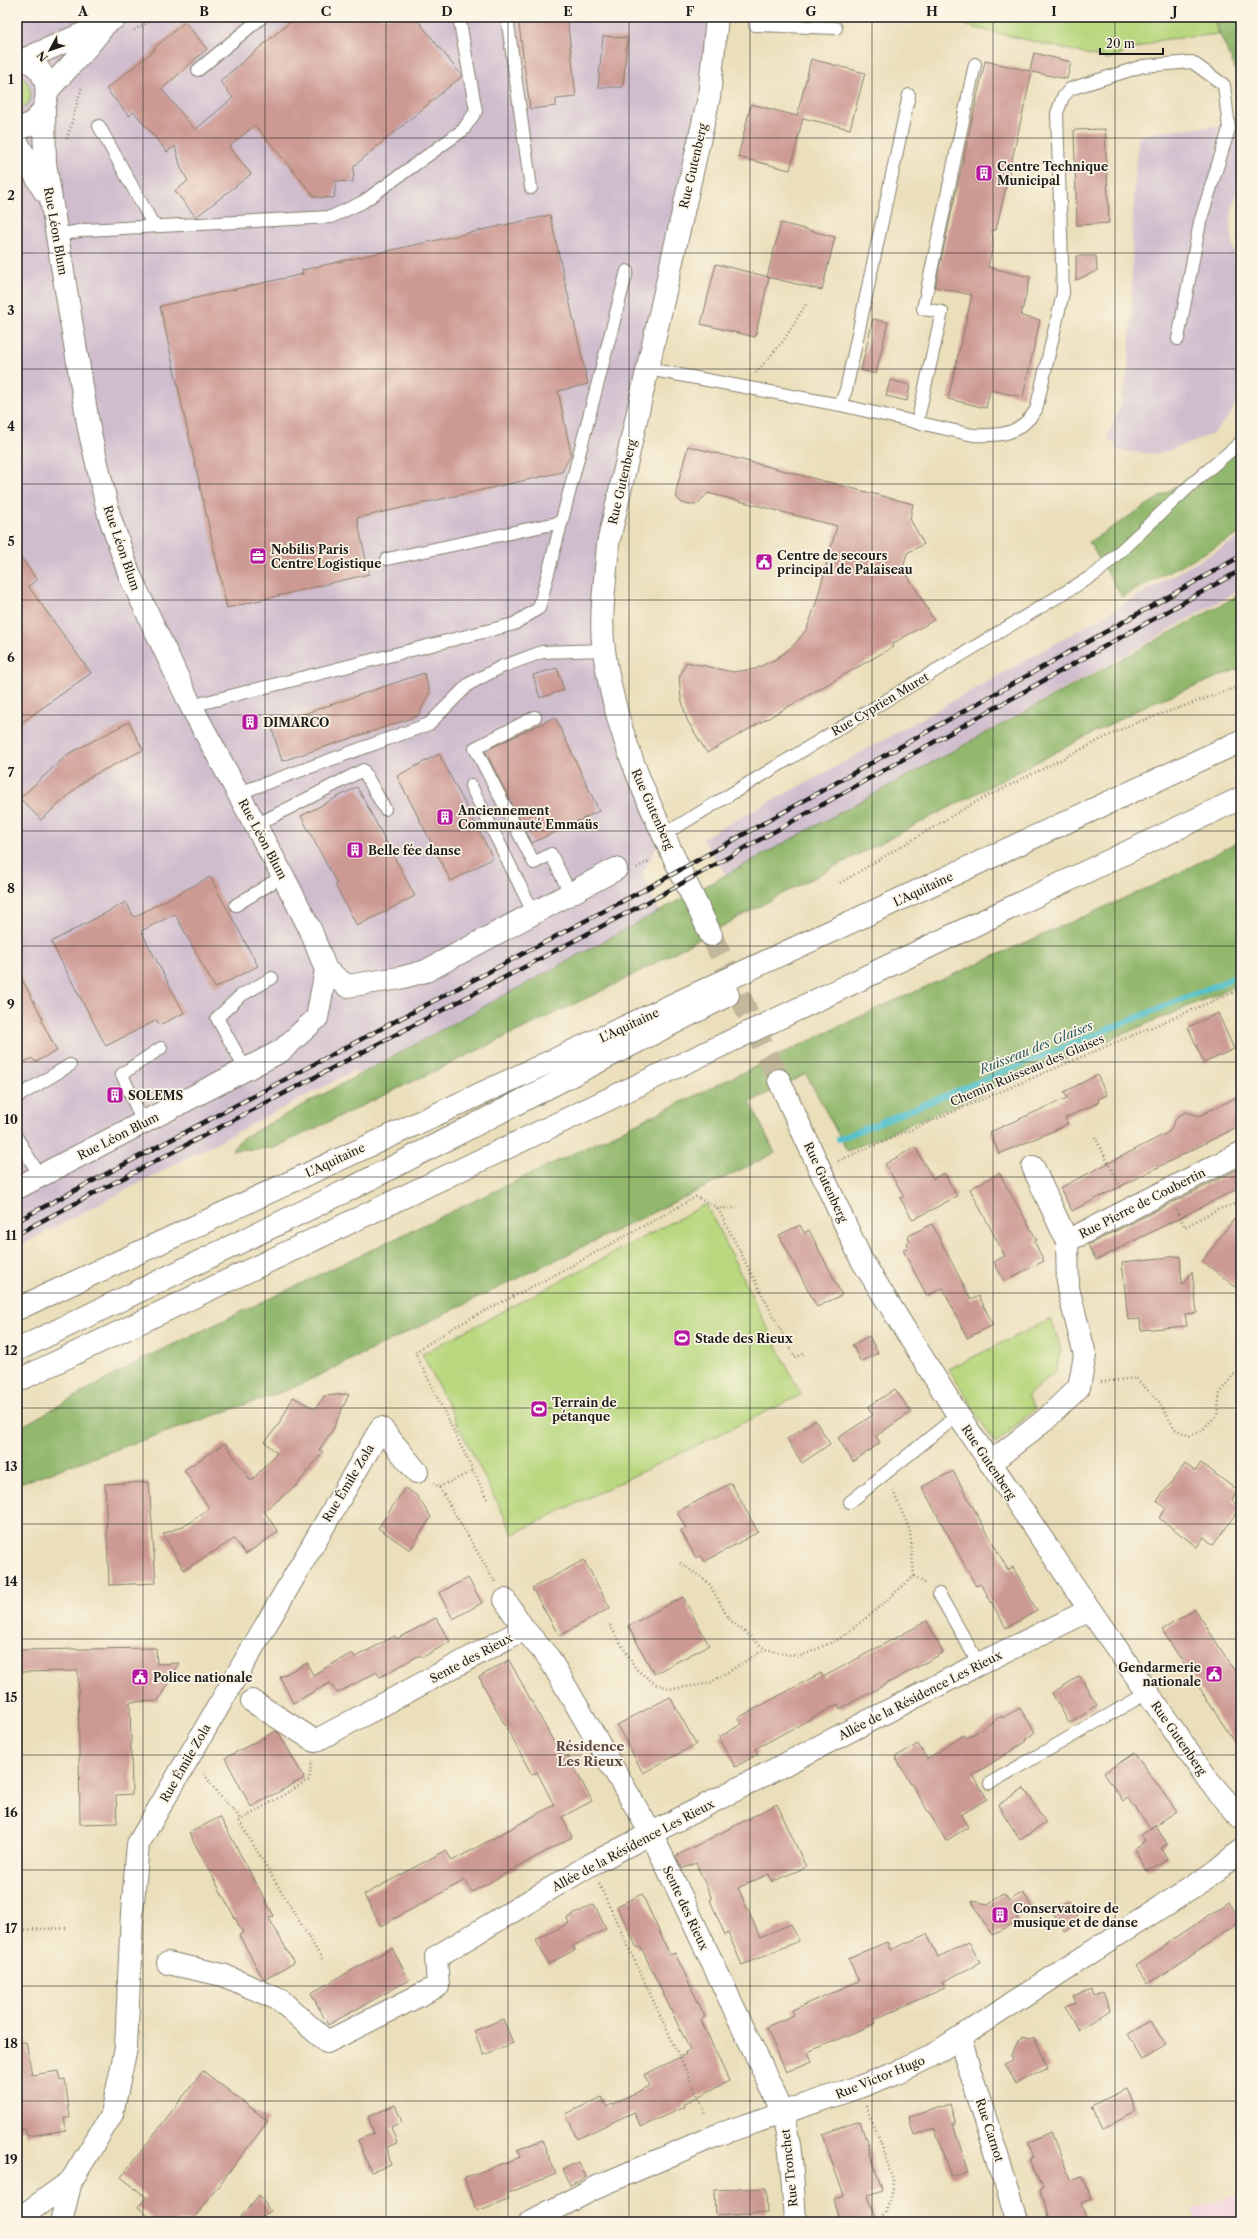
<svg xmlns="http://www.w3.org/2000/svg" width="1258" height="2239" font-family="'Libre Caslon Text',serif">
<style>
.built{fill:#f3cfdf}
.industrial{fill:#cfbdce}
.green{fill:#b8d77e;stroke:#6a7a4d}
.forest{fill:#92b86d;stroke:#576a44}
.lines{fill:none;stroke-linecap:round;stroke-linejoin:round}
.stream{stroke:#54c1cc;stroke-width:6}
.building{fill:#cc9993}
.secondary-tunnel{stroke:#c2b89b;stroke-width:22;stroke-dasharray:22 11;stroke-linecap:butt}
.lane-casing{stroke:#847e6c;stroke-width:14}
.street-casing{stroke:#847e6c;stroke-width:24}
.secondary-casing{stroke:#847e6c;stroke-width:24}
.highway-casing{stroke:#847e6c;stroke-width:24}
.path{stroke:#847e6c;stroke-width:2.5;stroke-dasharray:1 3;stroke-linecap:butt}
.lane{stroke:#fff;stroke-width:12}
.street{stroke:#fff;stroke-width:22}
.secondary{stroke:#fff;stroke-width:22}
.highway{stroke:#fff;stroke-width:22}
.rail-casing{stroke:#1c1c1c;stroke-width:4.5}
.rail{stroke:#fcf5e5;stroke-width:3;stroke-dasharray:9;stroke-linecap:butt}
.grid{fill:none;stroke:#1c1c1c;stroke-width:1;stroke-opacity:0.55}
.labels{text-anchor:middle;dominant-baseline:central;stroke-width:3.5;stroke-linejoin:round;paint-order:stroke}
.street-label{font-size:12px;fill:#1c1c1c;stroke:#fcf5e5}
.poi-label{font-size:12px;font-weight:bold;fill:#1c1c1c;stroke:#fcf5e5;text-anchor:start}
.water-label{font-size:13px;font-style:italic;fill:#325e62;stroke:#fcf5e5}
.neighbourhood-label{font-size:13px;font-weight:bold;fill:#5a4846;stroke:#fcf5e5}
.neatline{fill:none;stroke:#1c1c1c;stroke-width:1.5}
.grid-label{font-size:13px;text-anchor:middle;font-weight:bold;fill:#1c1c1c}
</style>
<rect width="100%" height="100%" fill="#fcf5e5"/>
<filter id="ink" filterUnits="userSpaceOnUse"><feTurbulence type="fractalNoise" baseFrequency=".025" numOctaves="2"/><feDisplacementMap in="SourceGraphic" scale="8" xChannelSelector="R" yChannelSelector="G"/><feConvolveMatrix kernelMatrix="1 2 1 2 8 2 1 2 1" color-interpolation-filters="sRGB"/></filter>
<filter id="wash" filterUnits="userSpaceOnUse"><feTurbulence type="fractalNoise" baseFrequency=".012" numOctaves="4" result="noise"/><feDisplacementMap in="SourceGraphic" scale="16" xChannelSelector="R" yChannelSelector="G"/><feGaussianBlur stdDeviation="0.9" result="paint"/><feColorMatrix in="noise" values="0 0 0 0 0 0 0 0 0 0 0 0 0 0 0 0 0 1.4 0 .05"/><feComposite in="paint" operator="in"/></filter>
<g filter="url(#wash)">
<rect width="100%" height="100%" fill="#ebdfbb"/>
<path class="built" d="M1241,2193v29h-45l-4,-13z"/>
<path class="industrial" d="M17,17h700l-109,527 -4,106 59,185 -21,39 18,39 -303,161 -2,-4 -338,177v-40l6,-3 -6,3z
M1241,124v44l-11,54 7,55 4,13v97l-9,25 -19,22 -55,20 -39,-3 -12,-15 14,-30 7,-37 4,-57v-74l4,-79 3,-23 18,-4z
M1241,537v52l-110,63 -405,223 -24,-37 126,-67 209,-117z"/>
<path class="green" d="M969,17h243l7,17 -59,6 -52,19 -140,-33z
M17,76c13,3 16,16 12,27l-12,9z
M706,1204l95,191 -288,139 -91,-180z
M1051,1319l10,30 -5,22 -29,25 8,13 -40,35 -46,-75z"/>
<path class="forest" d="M1212,17h29v64z
M1241,445v88l-119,64 -33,-55z
M1241,594v74l-92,36 -367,190 -166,90 -342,164 -42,2 9,-11z
M1241,841v143l-394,167 -41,-77 -56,28 25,51 -482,235 -276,96v-55l130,-72 729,-348 283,-126z"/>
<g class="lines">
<path class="stream" d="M839,1139l402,-164"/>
</g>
<g id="blocks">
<path class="building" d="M296,17h119l47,59 -108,90 -1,16 -17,-1 -2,17 -19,-1 -60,-72 -26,22 22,27 -55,43 -21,-26 13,-10 -7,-13 -6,-22 -8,6 -33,-40 -5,4 -23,-27 49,-39 -2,-1 32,-27 22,27 -45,40 33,41 38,-32 -13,-17z
M518,17h49l9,80 -20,2v7l-26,3z
M603,36l24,2 -4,49h-25z
M1034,53l37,9 -4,17 -35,-7 -36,158h-4l1,15 -5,22 42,10 -9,39 19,4 -17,77 -33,-7 -4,18 -38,-9 24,-104 -37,-8 50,-226 45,10z
M811,59l54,14 -15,56 -47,-11 -13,52 -52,-13 13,-53 46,12z
M1105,129l4,94 -32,2 -3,-95z
M550,215l38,169 -30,7 13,63 -9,18 -205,46 12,56 -142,34 -67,-302 143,-32 -1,-4z
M781,223l54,14 -13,53 -55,-13z
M1076,256h20l1,15 -21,9z
M716,264l53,13 -14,60 -54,-13z
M873,319l15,3 -12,52 -15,-4z
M890,380l20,5 -3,16 -21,-5z
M688,446l225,58 -3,15 14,25 -17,9 -4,15 31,52 -42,24 1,3 -186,106 -20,-33 -6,-22 -2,-20 7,-16 47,10 22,-3 21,-10 17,-13 14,-17 9,-26 21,-77 -129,-33 -11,11 -8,1 -7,-2 -5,-5 -1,-7z
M17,552l20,28 -9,6 63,87 -74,53z
M557,668l7,22 -24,8 -7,-23z
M424,673l6,19 -12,24 -136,45 -11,-36z
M555,717l44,94 -67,32 -47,-92z
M129,722l14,28 -55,28 -47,42 -21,-22 48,-44z
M439,754l54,104 -42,23 -54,-105z
M357,787l58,109 -58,30 -22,-41 2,-1 -36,-68z
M210,877l48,89 -43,22 -40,-74 -34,17 43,82 -25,12 -2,-5 -51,26 -55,-104 75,-40 8,15z
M17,970l26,49 -2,1 16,31 -22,11 -3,-4 -15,8z
M1218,1013l16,36 -30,14 -16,-36z
M1097,1075l10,20 -9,4 1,3 -34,16 3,5 -8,5 -61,26 -9,-22 77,-34 -3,-6z
M1241,1095v30l-169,86 -12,-23 109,-56 8,-15 9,-5 13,4z
M915,1147l18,32 11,-6 13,23 -44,24 -13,-22 4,-2 -19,-32z
M1241,1168v19l-145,73 -8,-15z
M999,1173l38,67 -3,1 10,20 -40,20 -10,-19 11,-6 -35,-67z
M1241,1210v81l-39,-30z
M932,1224l39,76 8,-4 14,29 -26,13 -24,-50 -16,8 -24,-46 6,-3 -2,-4 3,-2 -2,-5z
M800,1225l4,8 5,-3 33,65 -25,12 -38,-72z
M1180,1256l2,29 10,-13 5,41 -12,1 2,12 -46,4 -1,-11 -12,1 -6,-58z
M869,1336l9,17 -17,9 -9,-17z
M895,1389l16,23 -35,24 4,7 -27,19 -15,-24 35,-23 -5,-8z
M349,1394l-16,35 -14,21 4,2 -26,33 -33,26 14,21 -32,22 -12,-15 -50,31 -21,-36 25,-10 21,-16 -25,-38 41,-27 26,38 26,-28 -12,-11 14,-18 14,-27 22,12 9,-13z
M815,1420l15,24 -28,19 -15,-24z
M1201,1463l37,28 -6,9 9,8 -28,37 -9,-8 -7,10 -38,-29 7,-10 -9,-7 28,-37 10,7z
M953,1471l55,99 5,-3 24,44 -31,17 -25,-44 -5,2 -54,-99z
M149,1482l7,101 -47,2 -4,-101z
M731,1483l27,49 -54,30 -3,-6 -5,2 -15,-27 5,-3 -9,-16z
M405,1488l11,7 15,22 -21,33 -32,-22z
M584,1560l26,48 -51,28 -27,-48z
M468,1578l14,25 -29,16 -14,-26z
M683,1597l26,48 -55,29 -26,-48z
M1195,1609l46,72v71l-79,-122z
M436,1618l14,24 -29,16 -1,-3 -40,22 -3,-5 -40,21 -7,-10 -37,20 -13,-26 27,-14 6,12 39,-22 3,4 40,-21 2,3z
M927,1621l16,32 -103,56 -2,-5 -83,45 3,5 -23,13 -16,-30 23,-13 -4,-6 83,-45 2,4z
M156,1648l1,16 22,-1 -21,38 -28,1 2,92 -16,1 1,28 -37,1 -2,-153 -61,1v-22z
M509,1660l54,99 5,-3 24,45 -30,16 10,20 -100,55 -7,-12 -84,46 -17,-31 82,-45 6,11 102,-56 -17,-33 -5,3 -53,-98z
M1080,1676l17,29 -28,18 -17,-30z
M670,1697l26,47 -53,29 -26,-48z
M1020,1708l15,24 -10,8 1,1 -53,34 14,24 -26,16 7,12 -22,14 -51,-84 23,-13 9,15 37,-24 1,3 9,-4 27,-18 1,2z
M276,1731l3,2 25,45 -53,29 -26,-49z
M1134,1753l43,58 -21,14 11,19 -6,4 6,11 -20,12 -13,-22 11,-7 -4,-7 15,-10 -5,4 -23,-31 -5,3 -19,-28z
M1024,1788l22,35 -26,17 -22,-35z
M777,1804l29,63 -34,15 -3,-8 -31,14 22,49 31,-13 8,17 -57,24 -14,-32 -3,2 -15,-35 2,-1 -16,-36 -14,6 -6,-13z
M220,1817l54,99 -5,2 25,45 -30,17 -25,-45 4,-2 -54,-100z
M1023,1892l10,16 -16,10 2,3 -27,14 -21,-34 17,3 16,-10 5,7z
M642,1894l28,61 5,-2 30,64 -4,3 28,61 -46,23 1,3 -43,20 -7,-15 -57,27 -11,-25 36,-17 4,10 44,-21 -6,-11 42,-21 -1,-2 5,-2 -49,-103 -4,1 -20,-42z
M1068,1902l13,20 -16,10 -13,-21z
M1229,1902l12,20 -93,63 -12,-20z
M594,1904l12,25 -33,17 2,4 -27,14 -12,-24 33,-17 -2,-5z
M927,1934l11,23 31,-15 11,21 -38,19 3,6 -70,31 1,4 -68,29 4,9 -26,11 -20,-45 28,-12 -2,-5 67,-29 -11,-23 39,-16 3,8z
M392,1948l17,32 -81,45 -17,-32z
M1091,1990l2,6 10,-4 7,18 -32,21 -12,-24 10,-4 -3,-6z
M503,2019l10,24 -29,12 -10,-24z
M1151,2020l15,25 -24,15 -15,-25z
M1023,2038l6,2 5,-2 15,29 -33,17 -11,-20 9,-4 -3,-6 5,-12z
M26,2042l6,33 27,-4 2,9 4,-1 5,39h-6l2,12 -39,6 -2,-7 -8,1v-87z
M203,2071l65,50 -77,101h-34l-19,-15 8,-10 -25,-20z
M1126,2089l10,23 -33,16 -10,-23z
M950,2104l6,19h-3l15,49 -17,6 -16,-49 -21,6 -5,-18z
M395,2105l7,17 -11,5 6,16 -10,4 4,18 -20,7 -13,-32 16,-7 -6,-16z
M860,2121l22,69 -14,5 8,24 -12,3h-24l-7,-23 11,-3 -22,-62z
M1051,2132l20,47 2,1 10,-3 8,22 -10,4 5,15 -11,4h-26l-9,-31 4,-2 -13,-30 3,-2 -6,-14z
M542,2140l14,34 -50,20 2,5 -31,12 -13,-33 56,-21 -3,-7z
M579,2162l7,15 -16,8 -7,-16z
M766,2188l1,25 -51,3 -1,-26z
M259,2195l11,16 -18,11h-15z"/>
</g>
</g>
<g filter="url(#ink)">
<use href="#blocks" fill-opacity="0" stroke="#847e6c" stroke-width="1"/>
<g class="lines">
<path class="secondary-tunnel" d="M711,935l68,145"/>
<g class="lane-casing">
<path id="lane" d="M507,17l24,171
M755,17v8l81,3
M198,70l64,-53
M99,126l55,100
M58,235l27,-5 246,-13 32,-15 100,-72 13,-19 -17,-94
M648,369l192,36 6,-15 63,-295
M840,405l133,30c28,1 46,0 63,-25l27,-117 -6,-180 6,-16 7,-8 73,-23 49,-4 32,23 5,44 -29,93 -22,117
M917,423l25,-111 -19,-3 52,-245
M387,559l175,-37
M191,706l323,-82 25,-16 88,-337
M535,717l-60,31 59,115 17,-9 19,39
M471,786l62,126
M239,793l190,-69 40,-40 32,-17 41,-15 62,-2
M256,825l107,-55 22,39
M663,835l434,-262 97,-91 47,-40
M236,905l47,-29
M246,1070l-29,-52 23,-22 32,-18
M17,1097l53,-32
M143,1123l-21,-49 39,-26
M17,1138l23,38
M850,1502l108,-87
M939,1594l40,70
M990,1783l157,-90"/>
</g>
<g class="street-casing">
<path id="street" d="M17,142l27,49
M326,970l21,16 53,-8 26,-7 190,-102
M1033,1167l34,74
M17,1188l264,-137 36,-33 9,-48 -15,-39 -28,-55 -92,-170 -61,-130 -21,-61 -20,-86 -44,-266 -1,-53
M990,1463l55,-43 34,-33 6,-32 -17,-67 -1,-47 174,-88
M505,1600l19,29 25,29 103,177 123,260c18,40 17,85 20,127
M252,1701l63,40 209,-112
M168,1963l55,12 57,25 47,42 111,-56 -2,-29 154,-92 389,-201 111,-54
M960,2039l58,183
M17,2220l54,-39
M61,2222l10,-41 41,-67 14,-66 6,-135 6,-69 243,-416 36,44"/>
</g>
<g class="secondary-casing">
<path id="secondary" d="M17,59c40,2 39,65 0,69
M23,60l82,-36 11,-7
M48,90c18,-21 39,-40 55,-63
M711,935c-43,-92 -94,-183 -107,-285 -5,-34 2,-71 4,-106l101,-447 8,-80
M779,1080l82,179 97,156 132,195 119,171 32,37
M530,2222l69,-36 118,-51 142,-48 39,-15 33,-16 286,-185 24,-20"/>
</g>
<g class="highway-casing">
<path id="highway" d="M17,1309l1224,-568
M17,1350l333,-161 378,-194
M17,1381l1224,-583"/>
</g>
<path class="path" d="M134,30l24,-13
M67,139l15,-53
M756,373l28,-33 22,-36
M637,868l14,-8
M840,883l132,-79 158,-79 111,-39
M1095,1137l27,53
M838,1161l403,-172
M718,1209l77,149 10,-5
M1176,1210l9,17 31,-17 25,-8
M1101,1382l35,-4 23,24 16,27 14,7 12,-5 16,-16 3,-21 13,-19 8,-3
M433,1483l6,4 56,95
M439,1487l34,-16
M487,1499l-72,-147 41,-26 106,-55 134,-74 22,11h19
M680,1563l28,19 21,37 36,30 34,8 40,-18 36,-28 39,-35 -4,-45 -18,-43
M914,1576l12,8
M610,1625l26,44 19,15 18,5 37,-6 55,-34
M204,1774l14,20 21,22v5l83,138
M239,1821l70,-41 3,-19
M599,1884l108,232
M17,1930l51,-2
M866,2106l28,74 -8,34 -8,8"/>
<use href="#lane" class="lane"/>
<use href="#street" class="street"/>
<use href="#secondary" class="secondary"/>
<use href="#highway" class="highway"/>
<g class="rail-casing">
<path id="rail" d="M17,1221l638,-337 586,-328
M17,1234l644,-339 580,-325"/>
</g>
<use href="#rail" class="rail"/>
</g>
</g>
<path class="grid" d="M143,17v2205M265,17v2205M386,17v2205M508,17v2205M629,17v2205M750,17v2205M872,17v2205M993,17v2205M1115,17v2205M17,138h1224M17,253h1224M17,369h1224M17,484h1224M17,600h1224M17,715h1224M17,831h1224M17,946h1224M17,1062h1224M17,1177h1224M17,1293h1224M17,1408h1224M17,1524h1224M17,1639h1224M17,1755h1224M17,1870h1224M17,1986h1224M17,2101h1224"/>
<defs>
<g id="building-square" transform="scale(0.9)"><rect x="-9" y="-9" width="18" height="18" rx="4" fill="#b5179e" stroke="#fcf5e5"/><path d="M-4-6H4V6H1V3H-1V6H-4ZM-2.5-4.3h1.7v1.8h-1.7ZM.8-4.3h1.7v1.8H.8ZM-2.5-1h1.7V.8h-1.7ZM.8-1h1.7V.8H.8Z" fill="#fff"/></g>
<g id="office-square" transform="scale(0.9)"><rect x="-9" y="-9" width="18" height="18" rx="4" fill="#b5179e" stroke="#fcf5e5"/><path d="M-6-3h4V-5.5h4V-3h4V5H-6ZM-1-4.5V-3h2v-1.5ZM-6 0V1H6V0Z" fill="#fff"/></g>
<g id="civic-square" transform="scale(0.9)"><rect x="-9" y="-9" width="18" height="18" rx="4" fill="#b5179e" stroke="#fcf5e5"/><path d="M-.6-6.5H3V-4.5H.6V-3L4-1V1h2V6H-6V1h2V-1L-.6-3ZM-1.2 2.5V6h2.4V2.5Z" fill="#fff"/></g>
<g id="stadium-square" transform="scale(0.9)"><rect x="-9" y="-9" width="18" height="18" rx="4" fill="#b5179e" stroke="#fcf5e5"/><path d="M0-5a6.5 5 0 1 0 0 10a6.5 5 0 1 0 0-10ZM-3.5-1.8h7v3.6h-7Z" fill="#fff"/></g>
</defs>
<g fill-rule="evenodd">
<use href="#building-square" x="984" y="173"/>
<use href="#office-square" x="258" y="556"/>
<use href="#civic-square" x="764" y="562"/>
<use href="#building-square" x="250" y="722"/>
<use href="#building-square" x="445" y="817"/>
<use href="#building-square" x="355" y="850"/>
<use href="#building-square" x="115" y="1095"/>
<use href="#stadium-square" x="682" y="1338"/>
<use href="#stadium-square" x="539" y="1409"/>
<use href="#civic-square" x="1214" y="1674"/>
<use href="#civic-square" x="140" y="1677"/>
<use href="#building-square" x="1000" y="1915"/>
</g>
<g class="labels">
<g class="street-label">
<text transform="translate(693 166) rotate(-77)">Rue Gutenberg</text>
<text transform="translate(56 231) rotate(80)">Rue Léon Blum</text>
<text transform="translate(622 482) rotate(-77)">Rue Gutenberg</text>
<text transform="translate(122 548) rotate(71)">Rue Léon Blum</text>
<text transform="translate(880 704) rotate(-31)">Rue Cyprien Muret</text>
<text transform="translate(653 809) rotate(66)">Rue Gutenberg</text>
<text transform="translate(263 839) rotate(62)">Rue Léon Blum</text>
<text transform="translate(923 889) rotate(-25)">L'Aquitaine</text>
<text transform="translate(629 1025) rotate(-25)">L'Aquitaine</text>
<text transform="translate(1027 1070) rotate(-23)">Chemin Ruisseau des Glaises</text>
<text transform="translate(118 1136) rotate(-27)">Rue Léon Blum</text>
<text transform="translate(335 1160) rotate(-25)">L'Aquitaine</text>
<text transform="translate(826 1182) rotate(65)">Rue Gutenberg</text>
<text transform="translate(1142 1203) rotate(-27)">Rue Pierre de Coubertin</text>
<text transform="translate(989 1462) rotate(56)">Rue Gutenberg</text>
<text transform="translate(348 1483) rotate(-59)">Rue Émile Zola</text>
<text transform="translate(471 1658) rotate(-28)">Sente des Rieux</text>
<text transform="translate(920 1695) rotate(-27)">Allée de la Résidence Les Rieux</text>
<text transform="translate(1179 1738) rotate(55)">Rue Gutenberg</text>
<text transform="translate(185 1763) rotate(-60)">Rue Émile Zola</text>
<text transform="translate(633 1845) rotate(-28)">Allée de la Résidence Les Rieux</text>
<text transform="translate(686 1908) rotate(65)">Sente des Rieux</text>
<text transform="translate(880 2077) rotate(-22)">Rue Victor Hugo</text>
<text transform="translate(990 2130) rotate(72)">Rue Carnot</text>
<text transform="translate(789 2168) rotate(-96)">Rue Tronchet</text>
</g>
<g class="poi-label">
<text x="997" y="166">Centre Technique<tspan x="997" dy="14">Municipal</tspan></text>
<text x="271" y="549">Nobilis Paris<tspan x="271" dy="14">Centre Logistique</tspan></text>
<text x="777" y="555">Centre de secours<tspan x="777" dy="14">principal de Palaiseau</tspan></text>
<text x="263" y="722">DIMARCO</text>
<text x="458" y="810">Anciennement<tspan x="458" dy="14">Communauté Emmaüs</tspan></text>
<text x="368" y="850">Belle fée danse</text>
<text x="128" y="1095">SOLEMS</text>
<text x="695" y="1338">Stade des Rieux</text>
<text x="552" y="1402">Terrain de<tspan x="552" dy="14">pétanque</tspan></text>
<text x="1201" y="1667" text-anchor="end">Gendarmerie<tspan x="1201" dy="14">nationale</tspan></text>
<text x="153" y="1677">Police nationale</text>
<text x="1013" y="1908">Conservatoire de<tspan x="1013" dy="14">musique et de danse</tspan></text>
</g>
<g class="water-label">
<text transform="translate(1036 1047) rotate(-22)">Ruisseau des Glaises</text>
</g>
<g class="neighbourhood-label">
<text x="590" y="1746">Résidence<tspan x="590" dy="15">Les Rieux</tspan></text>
</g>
</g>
<rect width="1258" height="2239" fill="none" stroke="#fcf5e5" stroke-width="44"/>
<g transform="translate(50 50) rotate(230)" stroke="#fcf5e5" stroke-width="3" paint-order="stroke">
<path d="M0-3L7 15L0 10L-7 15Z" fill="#1c1c1c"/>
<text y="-6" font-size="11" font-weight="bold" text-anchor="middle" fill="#1c1c1c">N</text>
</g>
<path d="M1100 48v6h63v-6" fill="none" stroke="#1c1c1c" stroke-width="2"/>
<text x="1106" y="48" font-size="12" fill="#1c1c1c" stroke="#fcf5e5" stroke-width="3" paint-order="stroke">20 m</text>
<rect x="22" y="22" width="1214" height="2195" class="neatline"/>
<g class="grid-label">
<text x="83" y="16">A</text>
<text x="204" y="16">B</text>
<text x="326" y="16">C</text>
<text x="447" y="16">D</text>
<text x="568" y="16">E</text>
<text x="690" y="16">F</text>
<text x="811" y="16">G</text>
<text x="932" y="16">H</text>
<text x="1054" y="16">I</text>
<text x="1175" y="16">J</text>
<text x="11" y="84">1</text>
<text x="11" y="200">2</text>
<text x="11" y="315">3</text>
<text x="11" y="431">4</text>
<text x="11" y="546">5</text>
<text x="11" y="662">6</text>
<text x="11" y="777">7</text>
<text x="11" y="893">8</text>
<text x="11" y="1009">9</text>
<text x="11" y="1124">10</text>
<text x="11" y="1240">11</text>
<text x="11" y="1355">12</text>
<text x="11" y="1471">13</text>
<text x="11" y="1586">14</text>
<text x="11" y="1702">15</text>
<text x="11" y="1817">16</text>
<text x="11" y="1933">17</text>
<text x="11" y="2048">18</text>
<text x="11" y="2164">19</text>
</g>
</svg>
